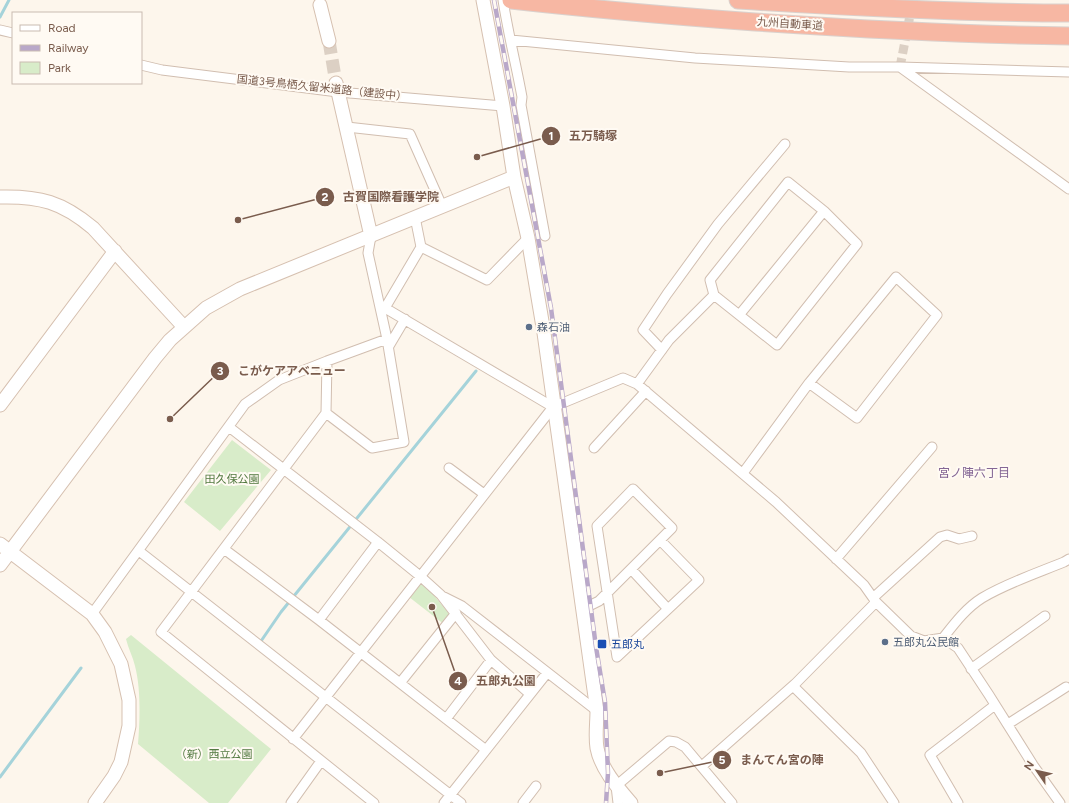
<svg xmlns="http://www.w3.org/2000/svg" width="1069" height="803" font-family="Figtree,'Noto Sans JP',sans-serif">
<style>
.green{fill:#d8ecc9}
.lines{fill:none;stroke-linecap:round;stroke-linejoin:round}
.stream{stroke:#a5d3da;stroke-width:3}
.street-tunnel{stroke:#dcd0c4;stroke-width:9;stroke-dasharray:9 4.5;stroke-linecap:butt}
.secondary-tunnel{stroke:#dcd0c4;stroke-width:13;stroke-dasharray:13 6;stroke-linecap:butt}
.street-casing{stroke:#d1beb0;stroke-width:11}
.secondary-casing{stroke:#d6c0b0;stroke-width:15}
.highway-casing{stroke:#dad1cd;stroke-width:19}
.street{stroke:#fff;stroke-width:9}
.secondary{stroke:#fff;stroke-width:13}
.highway{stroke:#f7b7a3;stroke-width:17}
.rail-casing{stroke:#b9a8c9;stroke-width:4.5}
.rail{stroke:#fffaf3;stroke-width:3;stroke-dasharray:9;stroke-linecap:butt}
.service-dot{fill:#5c6f8a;stroke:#fffaf3;stroke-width:1.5}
.transit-dot{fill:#1a4fb4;stroke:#fffaf3;stroke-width:1.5}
.labels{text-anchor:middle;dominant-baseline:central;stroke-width:4;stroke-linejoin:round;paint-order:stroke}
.street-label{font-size:11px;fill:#7a5c4d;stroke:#fffaf3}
.service-label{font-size:11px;fill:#4e5e75;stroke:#fffaf3;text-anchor:start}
.park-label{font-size:11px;fill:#537a41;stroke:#fffaf3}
.transit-label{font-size:11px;fill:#164399;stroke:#fffaf3;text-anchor:start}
.neighbourhood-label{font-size:12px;fill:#846695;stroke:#fffaf3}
.leader{fill:none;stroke:#7a5c4d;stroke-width:1.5}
.callout-dot{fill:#7a5c4d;stroke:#fffaf3;stroke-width:1.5}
.mark-label{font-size:12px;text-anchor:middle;font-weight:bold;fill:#fff}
.callout-label{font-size:12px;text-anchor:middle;font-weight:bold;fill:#7a5c4d;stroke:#fffaf3;stroke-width:4;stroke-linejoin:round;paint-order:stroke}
</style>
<rect width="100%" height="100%" fill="#fdf6ec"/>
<path class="green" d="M232,440l39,30 -51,61 -36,-29z
M420,582l7,5 24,29 -6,9 -36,-28z
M131,635l140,114 -43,54h-19l-71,-59c2,-24 3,-55 -3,-78 -2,-9 -7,-18 -9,-27z"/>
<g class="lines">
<path class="stream" d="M0,17l9,-17
M259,644l22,-32 195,-241
M0,777l81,-109"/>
<path class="street-tunnel" d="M900,67l13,-67"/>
<path class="secondary-tunnel" d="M329,41l7,42"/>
<g class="street-casing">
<path id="street" d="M503,0c5,33 13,64 19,97l-1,8 24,131
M0,30l13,3
M511,40l184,18 70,4 84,5h51l169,5
M141,65l21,5 176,22 165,14
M900,67l169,122
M347,127l63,7 32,72
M788,182l36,29 33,33 -80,101 -63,-50 -4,-15z
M415,217l6,30 66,33 41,-42
M380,305l5,3 36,-61
M385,308l168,99
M740,314l84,-103
M389,346l16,-27
M662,350l-19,-20 24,-36 51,-70 67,-80
M327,361l-1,52 -165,219 213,171
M637,384l32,-44 45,-45
M326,413l46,35 32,-6 -17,-103 -19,-86 3,-17
M229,427l149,115 42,34 21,19 50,65 39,34
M594,448l52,-57
M449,468l35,26
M743,473l66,-90 87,-106 41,38 -80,103 -48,-35
M224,549l95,71 167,130
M139,551l322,252
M836,559l96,-112
M631,569l37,40
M444,597l18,9 135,105
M874,597l66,-60 7,-2 12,4 13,-3
M583,604l8,1 8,-4 73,-73 -39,-39 -36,37 20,131 82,-77 -39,-40
M92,614l153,-210 34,-24 48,-19 60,-22
M319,620l59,-78
M943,638l15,10 31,47 44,70 27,38
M971,669l74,-53
M400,683l56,-70
M793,686l68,67 33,50
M446,719l45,-59
M1008,724l58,-37
M293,739l260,-332 70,-29 14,6 139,118 88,83 12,17 35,34 13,5 19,-3c11,-14 23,-30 39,-40 25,-15 55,-25 82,-36l5,-3
M702,766l93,-82 81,-82
M291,803l30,-42
M444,803l103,-130
M523,803l13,-17
M618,803l-2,-17 53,-45 7,1 9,5 47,56
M958,803l-28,-48 65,-50"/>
</g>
<g class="secondary-casing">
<path id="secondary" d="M483,0l20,106 11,71 14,61 16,95 53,378c0,12 -2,25 0,37 4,21 21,40 34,55
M320,5l9,36
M336,83l35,153
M0,197c40,-1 62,5 93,31l91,99
M0,405l115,-154
M0,544l92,70 13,18 16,32 8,36v26l-8,36 -7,14 -19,27
M0,565l155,-207 15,-18 36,-32 34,-19 274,-112"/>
</g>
<g class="highway-casing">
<path id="highway" d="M511,0c81,9 162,16 244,22 105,7 209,13 314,14
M738,0c110,7 220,13 331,13"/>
</g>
<use href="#street" class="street"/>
<use href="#secondary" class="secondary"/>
<use href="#highway" class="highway"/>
<g class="rail-casing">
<path id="rail" d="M494,0l57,308 45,339 9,55 3,71 -2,30"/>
</g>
<use href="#rail" class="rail"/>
</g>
<g class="service-dot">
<circle cx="529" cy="327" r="4"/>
<circle cx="885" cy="642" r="4"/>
</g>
<rect class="transit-dot" x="597" y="639" width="10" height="10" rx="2"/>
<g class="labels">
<g class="street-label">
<text transform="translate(790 24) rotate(4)">九州自動車道</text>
<text transform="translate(322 88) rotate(6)">国道3号鳥栖久留米道路（建設中）</text>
</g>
<g class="service-label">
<text x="537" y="327">森石油</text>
<text x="893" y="642">五郎丸公民館</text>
</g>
<g class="park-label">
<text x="232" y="479">田久保公園</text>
<text x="214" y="754">（新）西立公園</text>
</g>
<g class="transit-label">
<text x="611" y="644">五郎丸</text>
</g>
<g class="neighbourhood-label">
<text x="974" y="473">宮ノ陣六丁目</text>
</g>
</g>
<path class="leader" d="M477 157L551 136M238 220L325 197M170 419L220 371M432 607L458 681M660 773L722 760"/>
<g class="callout-dot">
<circle cx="477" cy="157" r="4"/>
<circle cx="238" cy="220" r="4"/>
<circle cx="170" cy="419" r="4"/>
<circle cx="432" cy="607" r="4"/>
<circle cx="660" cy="773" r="4"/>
<circle cx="551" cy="136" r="10"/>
<circle cx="325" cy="197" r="10"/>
<circle cx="220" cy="371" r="10"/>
<circle cx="458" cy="681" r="10"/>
<circle cx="722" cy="760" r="10"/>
</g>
<g class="mark-label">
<text x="551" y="140">1</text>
<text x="325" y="201">2</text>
<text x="220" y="375">3</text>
<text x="458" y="685">4</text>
<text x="722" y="764">5</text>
</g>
<g class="callout-label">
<text x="593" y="140">五万騎塚</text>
<text x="391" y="201">古賀国際看護学院</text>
<text x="292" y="375">こがケアアベニュー</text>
<text x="506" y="685">五郎丸公園</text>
<text x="782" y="764">まんてん宮の陣</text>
</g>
<rect x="12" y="12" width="130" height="72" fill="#fffaf3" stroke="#cabbb1"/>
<rect x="20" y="25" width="20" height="6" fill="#ffffff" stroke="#cabbb1"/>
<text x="48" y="32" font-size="12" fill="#7a5c4d">Road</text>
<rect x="20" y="45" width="20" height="6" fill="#b9a8c9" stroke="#cabbb1"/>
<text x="48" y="52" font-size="12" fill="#7a5c4d">Railway</text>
<rect x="20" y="62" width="20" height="12" fill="#d8ecc9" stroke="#cabbb1"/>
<text x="48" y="72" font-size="12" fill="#7a5c4d">Park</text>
<g transform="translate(1037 771) rotate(304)" stroke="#fffaf3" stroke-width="3" paint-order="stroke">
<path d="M0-3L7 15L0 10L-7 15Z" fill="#7a5c4d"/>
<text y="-6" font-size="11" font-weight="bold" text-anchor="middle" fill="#7a5c4d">N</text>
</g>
</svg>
